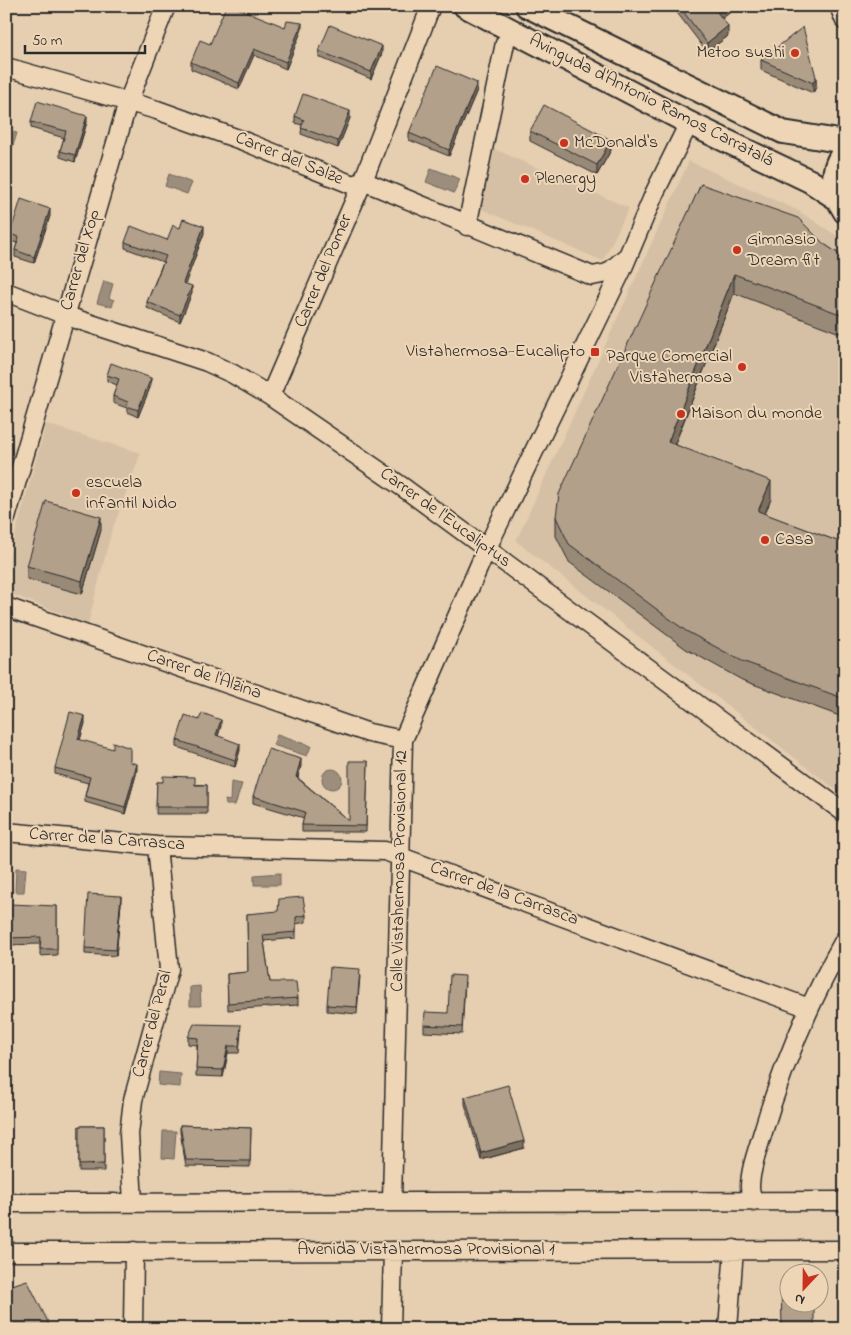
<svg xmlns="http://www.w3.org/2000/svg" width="851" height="1335" font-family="'Indie Flower',sans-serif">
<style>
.built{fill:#d6c0a5}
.water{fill:#9c8d7b;stroke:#6f665b}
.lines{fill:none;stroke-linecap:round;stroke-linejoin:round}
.minor-casing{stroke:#2b2b2b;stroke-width:21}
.major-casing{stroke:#2b2b2b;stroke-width:26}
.minor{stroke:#eed5b6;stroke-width:18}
.major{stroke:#eed5b6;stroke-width:22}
.wall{fill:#998a78;stroke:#2b2b2b}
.shaded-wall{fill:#7d7061;stroke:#2b2b2b}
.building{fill:#b2a08b;stroke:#2b2b2b}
.poi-dot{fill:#c8321e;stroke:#eed5b6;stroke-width:2}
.labels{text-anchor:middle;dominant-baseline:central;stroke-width:4;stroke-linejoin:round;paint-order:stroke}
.poi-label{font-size:18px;fill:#2b2b2b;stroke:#eed5b6;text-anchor:start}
.street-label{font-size:18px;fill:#2b2b2b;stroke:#eed5b6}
</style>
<rect width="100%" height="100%" fill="#e6ceb0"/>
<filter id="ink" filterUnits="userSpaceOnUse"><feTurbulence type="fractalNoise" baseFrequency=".02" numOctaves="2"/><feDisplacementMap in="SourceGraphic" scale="10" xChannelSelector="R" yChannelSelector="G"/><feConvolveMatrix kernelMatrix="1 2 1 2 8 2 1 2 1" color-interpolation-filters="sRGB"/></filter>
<g filter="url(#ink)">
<path class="built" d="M494,149l135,59 -26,53 -122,-52z
M689,161l108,49 48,31v556l-329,-256z
M46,424l95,29 -30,80 -23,91 -82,-32v-25z"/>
<path class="water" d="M6,130l11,3 -8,25 -3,-1z
M431,168l29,11 -6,14 -28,-11z
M169,174l23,9 -5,11 -22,-8z
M104,281l9,3 -4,14 5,2 -2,7 -15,-4z
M277,735l34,11 -4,10 -34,-11z
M322 779a10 10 0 1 1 20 0a10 10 0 1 1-20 0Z
M231,782l11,2 -7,21h-9l-1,-5 5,1z
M16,868l10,1 -2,23h-9z
M280,873v12h-26v-10z
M200,986l1,20h-11v-19z
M159,1072l22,2 -1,13 -22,-2z
M163,1131h13l-2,28 -12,-1z"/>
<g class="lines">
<g class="minor-casing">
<path id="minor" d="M839,6l6,15
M6,67l151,43 84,30 112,45 10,-4 229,95 16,-3 17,-15
M467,226l38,-183
M6,292l67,26 134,44 26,12 37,22 134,92 441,325
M270,396l93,-215 68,-175
M6,518l122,-416 38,-96
M6,607l363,126 34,7
M6,832l151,14 228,5 424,157
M392,1201l11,-461 84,-192 135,-278 33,-78 34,-69
M133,1202l-4,-68 4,-34 36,-131 -12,-123
M754,1202c-2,-5 -4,-10 -4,-15 0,-17 7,-35 12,-52 20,-68 48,-134 83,-196
M6,1203l839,-2
M6,1252l839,-2
M133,1329l1,-78
M391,1329l2,-78
M728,1329l6,-80"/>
</g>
<g class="major-casing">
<path id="major" d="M465,6l224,117 121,58 26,17
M527,6l256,126 62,10
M845,151c-16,18 -13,42 0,61"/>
</g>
<use href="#minor" class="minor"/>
<use href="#major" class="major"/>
</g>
<path class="wall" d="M672,6h67l-17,12 6,18 -21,16z
M285,27l17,2 -16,40 -32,-14 -15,34 -48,-20v-7l19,-18z
M319,51l63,2 -11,26 -52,-22z
M761,60l55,17v10l-3,6 -52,-23z
M477,90l-28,66 -40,-16v-7z
M295,116l55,2 -12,30 -37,-14 1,-9 -7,-2z
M31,122h56l-12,40 -15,-5v-6l4,-13 -33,-10z
M530,131l81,19 -14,25 -67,-34z
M701,184l123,60 21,14v77l-111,-42 -59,151 96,55 -6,15 80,30v174l-103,-38 -56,-31 -117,-87 -13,-26v-19z
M50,216l-16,47 -19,-6v-7l2,-7 -7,-2v-7z
M180,228l24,5 -19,51 7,9 -12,29 -33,-14v-6l16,-40 -38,-14v-6l42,-2z
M107,375l44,10 -13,32 -11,-5v-4l-14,-5v-7l4,-11 -10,-4z
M101,530l-19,64 -55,-15v-13z
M199,720l22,6 -3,10 22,14 -5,17 -58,-20v-7z
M85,723l-5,17 50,22 7,9 -12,43 -40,-12v-6l3,-13 -33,-9v-6z
M368,761l-2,71h-64v-7l2,-7 -51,-15v-7l48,-30 -3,12 51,43z
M157,782l50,3v29h-51z
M121,903l-5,53 -31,-2v-6z
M57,906v49l-17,1v-12l-34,1v-32z
M247,914l59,1v7l-10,2v14l-32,3 6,41 28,16v7l-70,5 -1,-36 21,-2z
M360,976l-3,38 -30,-3v-6z
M465,982l-3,52 -38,-2v-7l24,-12z
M241,1032l-2,21h-11l-5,24 -27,-1 1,-31 -9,-1v-7z
M465,1097l59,51 -43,12 -16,-56z
M180,1125l71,3 -1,39 -64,-1 -6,-34z
M79,1126h25v45h-25z"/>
<path class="shaded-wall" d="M726,6h13l-22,16v-10z
M302,23v6l-16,40v-7z
M728,26v10l-21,16v-9z
M382,46v7l-11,26v-7z
M254,49v6l-15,34v-6z
M816,77v10l-3,6v-10z
M477,83v7l-28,66v-6z
M350,111v7l-12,30v-7z
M87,116v6l-12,40v-7z
M611,140v10l-14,25v-10z
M50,209v7l-16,47v-6z
M204,226v7l-21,57v-7z
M734,274v19l-66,168v-19z
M192,286v7l-12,29v-7z
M151,378v7l-13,32v-7z
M771,481v18l-13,31v-19z
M101,517v13l-19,64v-13z
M85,716v7l-7,23v-7z
M11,720v6l-5,17v-6z
M221,720v6l-5,16v-7z
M240,744v6l-5,17v-7z
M301,759v7l-5,17v-6z
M137,764v7l-12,43v-7z
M121,896v7l-5,53v-6z
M228,1046v7l-5,24v-7z
M524,1141v7l-43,12v-7z"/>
<path class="building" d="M226,6h7l52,21 2,-6 15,2 -16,39 -32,-13 -15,34 -48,-21 9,-22 10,4z
M679,6h47l-9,6 11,14 -21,17z
M330,25l52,21 -11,26 -52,-21z
M803,27l13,50 -3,6 -52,-23z
M437,66l40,17 -28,67 -40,-17z
M303,94l47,17 -12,30 -37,-13 3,-8 -9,-4z
M37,101l50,15 -12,39 -15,-4 6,-20 -35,-9z
M544,105l67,35 -14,25 -67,-34z
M701,184l97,34 26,26 21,14v58l-111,-42 -66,168 103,39 -13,30 87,33v155l-103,-38 -56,-30 -117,-87 -13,-27 3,-23z
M21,199l29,10 -16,48 -19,-7 4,-13 -9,-3z
M183,219l21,7 -21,57 9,3 -12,29 -33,-13 19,-46 -41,-14 6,-16 36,14 6,-15 7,3z
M111,363l40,15 -13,32 -11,-4 1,-4 -15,-6 6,-17 -12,-4z
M46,501l55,16 -19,64 -55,-15z
M70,712l15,4 -7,23 35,10v-7l17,6v14l7,2 -12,43 -40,-11 5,-19 -35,-9z
M202,713l19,7 -5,15 24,9 -5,16 -58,-20 8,-25 14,5z
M6,718l5,2 -5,17z
M268,749l33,10 -5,18 53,44v-60h19l-2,65 -64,-1 3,-13 -52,-16z
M163,776l32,1v8h12v22h-51l1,-25h6z
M88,894l33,2 -5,54 -31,-2z
M303,897l3,18 -10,2v15l-33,3 7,47h26l2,16 -70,5 -1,-29 21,-2 -1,-58 31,-3 1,-12z
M10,904l47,2v43h-17l1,-12 -35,1v-25h3z
M330,967l30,2 -3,38 -30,-2z
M450,975l15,1 -3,51 -38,-2 1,-13 23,1z
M194,1024l47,1 -2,21h-11l-5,24 -27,-1 2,-31 -10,-1z
M508,1085l16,56 -43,12 -16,-56z
M180,1125l71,3 -1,33 -64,-1z
M79,1126h25v38l-25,1z
M27,1280l21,42 1,7h-43v-42z
M788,1281v21h26v27h-32l-1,-47z"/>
</g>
<g class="poi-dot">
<circle cx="795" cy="53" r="5"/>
<circle cx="564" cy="143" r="5"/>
<circle cx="525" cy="179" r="5"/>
<circle cx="737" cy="250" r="5"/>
<rect x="590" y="347" width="10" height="10" rx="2.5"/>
<circle cx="742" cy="367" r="5"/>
<circle cx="681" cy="414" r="5"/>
<circle cx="76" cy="493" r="5"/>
<circle cx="765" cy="540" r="5"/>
</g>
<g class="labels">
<g class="poi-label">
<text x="785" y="53" text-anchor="end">Metoo sushi</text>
<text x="574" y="143">McDonald's</text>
<text x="535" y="179">Plenergy</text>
<text x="747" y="240">Gimnasio<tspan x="747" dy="21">Dream fit</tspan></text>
<text x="585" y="352" text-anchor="end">Vistahermosa-Eucalipto</text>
<text x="732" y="357" text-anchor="end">Parque Comercial<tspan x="732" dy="21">Vistahermosa</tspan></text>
<text x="691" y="414">Maison du monde</text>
<text x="86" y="483">escuela<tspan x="86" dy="21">infantil Nido</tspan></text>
<text x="775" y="540">Casa</text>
</g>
<g class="street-label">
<text transform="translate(651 101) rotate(27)">Avinguda d'Antonio Ramos Carratalá</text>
<text transform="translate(289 159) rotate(22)">Carrer del Salze</text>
<text transform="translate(81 260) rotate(-74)">Carrer del Xop</text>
<text transform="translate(324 271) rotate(-67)">Carrer del Pomer</text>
<text transform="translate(445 518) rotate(36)">Carrer de l'Eucaliptus</text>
<text transform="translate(204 675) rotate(19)">Carrer de l'Alzina</text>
<text transform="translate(107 840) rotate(4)">Carrer de la Carrasca</text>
<text transform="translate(400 871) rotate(-89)">Calle Vistahermosa Provisional 12</text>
<text transform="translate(504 894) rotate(20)">Carrer de la Carrasca</text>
<text transform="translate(153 1024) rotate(-75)">Carrer del Peral</text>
<text x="426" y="1250">Avenida Vistahermosa Provisional 1</text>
</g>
</g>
<rect width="851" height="1335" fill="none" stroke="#eed5b6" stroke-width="25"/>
<rect x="12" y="12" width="826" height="1310" fill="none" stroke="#2b2b2b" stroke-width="2" filter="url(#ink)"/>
<g transform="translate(804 1288) rotate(202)"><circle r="24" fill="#eed5b6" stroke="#a0917e"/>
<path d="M0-4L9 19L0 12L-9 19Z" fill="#c8321e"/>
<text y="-8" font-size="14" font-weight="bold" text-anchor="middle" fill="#2b2b2b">N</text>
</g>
<path d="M25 45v8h120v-8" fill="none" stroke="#2b2b2b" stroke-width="2.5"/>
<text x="32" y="45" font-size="15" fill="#2b2b2b" stroke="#eed5b6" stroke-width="4" paint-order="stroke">50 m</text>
</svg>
